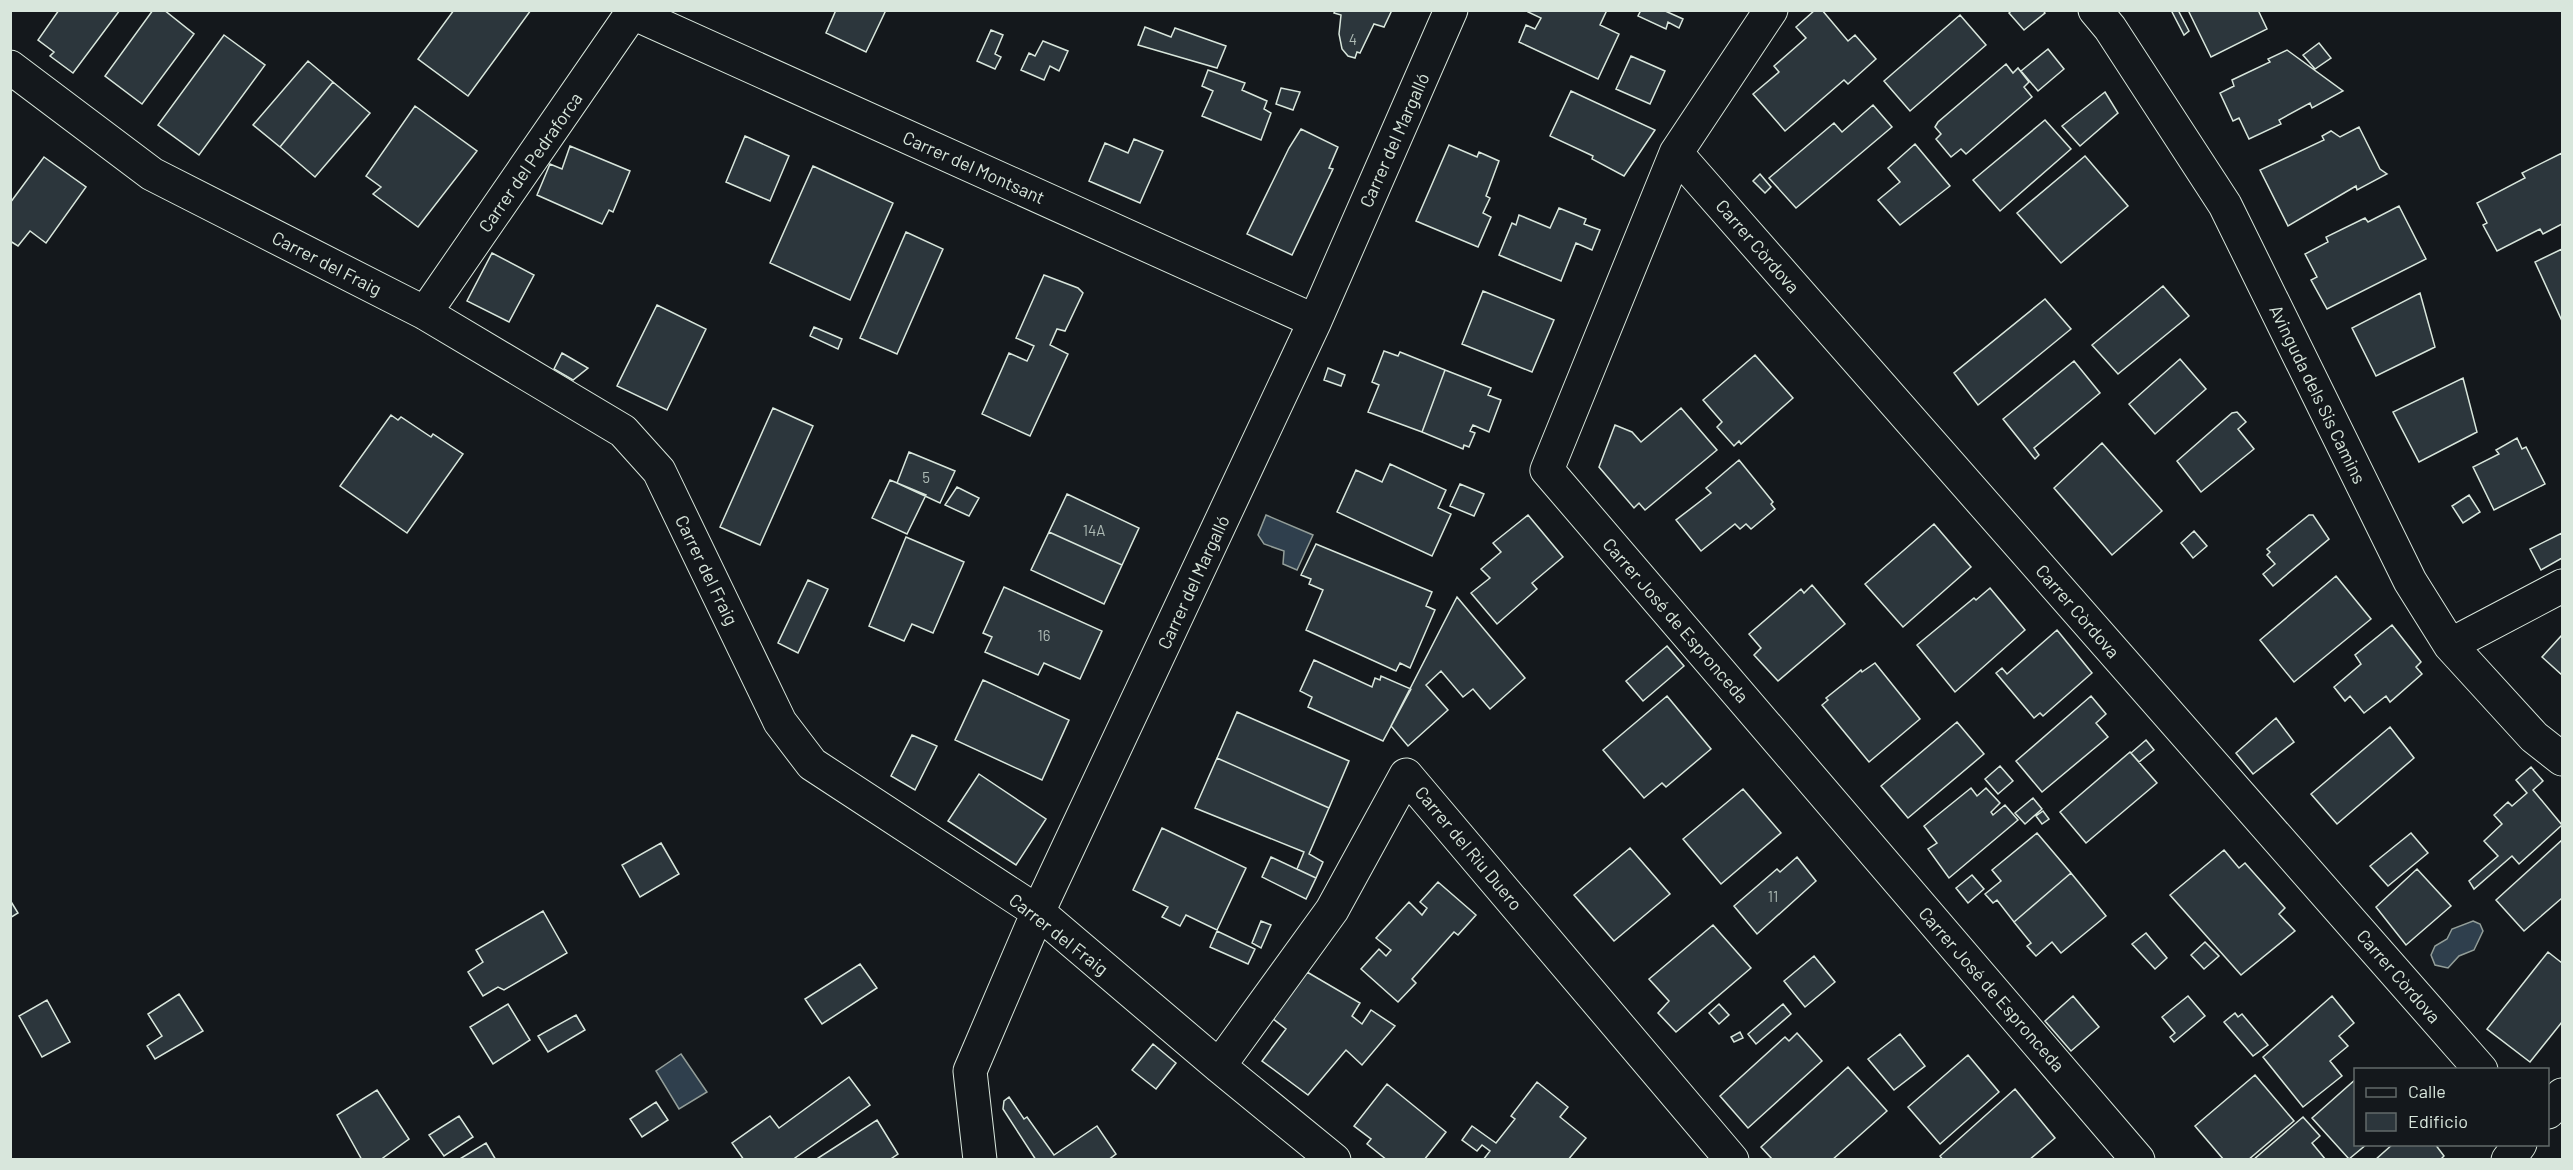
<svg xmlns="http://www.w3.org/2000/svg" width="2573" height="1170" font-family="Barlow,sans-serif">
<style>
.water{fill:#2f3f4d;stroke:#939e99;stroke-width:1.5}
.building{fill:#2c363c;stroke:#d8e6dc;stroke-width:1.5}
.lines{fill:none;stroke-linecap:round;stroke-linejoin:round}
.minor-casing{stroke:#d8e6dc;stroke-width:35}
.minor{stroke:#14181c;stroke-width:33}
.labels{text-anchor:middle;dominant-baseline:central;stroke-width:4.5;stroke-linejoin:round;paint-order:stroke}
.number-label{font-size:15px;fill:#adbab4}
.street-label{font-size:18px;fill:#d8e6dc;stroke:#14181c}
</style>
<rect width="100%" height="100%" fill="#14181c"/>
<path class="water" d="M1266,515l47,20 -16,35 -14,-6 1,-13 -20,-7 -6,-9z
M2473,921l7,3 3,7 -9,19 -15,6 -11,12 -13,-3 -4,-10 4,-9 12,-7 5,-10z
M681,1054l26,38 -28,17 -23,-38z"/>
<path class="building" d="M59,10h61l-47,63 -23,-17 4,-4 -16,-12z
M153,10h11l30,24 -52,70 -37,-28z
M454,10h77l-63,86 -50,-37z
M836,10h50l-20,42 -40,-19z
M1335,10h57l-8,17 -10,-3 -14,29 -3,-1 -2,6 -7,-2 -6,-7 -3,-15 2,-19 -7,-2z
M1529,10h78l-7,15 19,9 -21,45 -79,-37 7,-17 9,4 6,-11 -13,-6z
M1641,10h22l20,9 -4,9 -11,-6 -2,7 -28,-13z
M1815,10h7l26,31 7,-6 21,24 -28,25 -4,-4 -59,51 -32,-37 26,-22 -5,-6 32,-28 -10,-11z
M2012,10h31l2,3 -21,17 -15,-17z
M2171,10h7l11,21 -5,4z
M2188,10h70l9,19 -56,28z
M1960,15l26,30 -76,66 -26,-30z
M1145,27l26,10 4,-9 51,18 -9,22 -79,-23z
M991,30l12,5 -8,19 6,3 -6,12 -18,-8z
M224,35l41,30 -66,90 -41,-30z
M1043,41l25,10 -9,20 -9,-5 -6,14 -23,-10 8,-17 6,3z
M2319,43l12,15 -16,11 -12,-14z
M2048,49l16,20 -26,22 -17,-20z
M2287,50l56,41 -31,17 -2,-5 -31,17 2,4 -32,15 -10,-21 -6,3 -13,-28 14,-7 -2,-6 38,-18 -2,-3z
M1631,56l34,15 -15,33 -34,-15z
M308,61l25,21 -53,65 -27,-22z
M2006,64l7,9 5,-5 11,14 -5,5 8,10 -66,57 -5,-5 -10,8 -15,-18 5,-5 -6,-7 3,-5z
M1208,70l37,13 -3,7 25,11 -3,8 7,4 -10,27 -59,-24 11,-25 -11,-5z
M333,82l37,31 -55,64 -35,-30z
M1281,88l19,4 -7,18 -17,-6z
M1571,91l84,39 -31,46 -32,-17 1,-3 -43,-20z
M2105,92l13,21 -38,33 -18,-20z
M1873,105l19,22 -96,81 -27,-30 65,-55 8,9z
M415,106l62,45 -59,76 -45,-33 8,-7 -15,-11z
M2045,120l26,29 -71,62 -27,-31z
M2359,127l21,42 7,5 -30,16 -1,-4 -68,40 -28,-56 64,-30 -2,-4 9,-5 9,6z
M1301,129l37,18 -9,21 4,1 -41,86 -45,-21 42,-86z
M745,136l44,20 -19,45 -44,-19z
M1134,139l29,12 -23,52 -51,-22 16,-38 23,10z
M1915,144l35,42 -50,39 -22,-25 22,-18 -12,-14z
M1449,145l28,12 2,-5 20,9 -13,35 4,2 -7,15 8,4 -13,30 -62,-26z
M570,146l60,25 -17,41 -4,-2 -7,14 -65,-29 13,-31 12,5z
M2562,153v71l-19,10 -3,-5 -43,22 -14,-26 4,-2 -10,-20 48,-25 -3,-5z
M2085,156l43,50 -67,57 -44,-50z
M44,157l42,30 -40,56 -16,-12 -12,15 -8,-5v-38z
M813,166l80,37 -43,97 -80,-37z
M1760,174l11,13 -6,6 -12,-12z
M2399,206l27,53 -99,50 -16,-29 6,-3 -12,-23 23,-12 -2,-5 39,-19 3,4z
M1559,208l27,11 -2,5 16,6 -8,20 -16,-7 -15,38 -62,-26 13,-32 4,2 3,-10 31,13z
M906,232l37,17 -46,105 -37,-16z
M2562,249v72l-27,-59z
M492,253l42,22 -25,47 -42,-21z
M1044,275l34,13 5,5 -18,38 -8,-2 -7,16 18,9 -38,82 -48,-22 27,-61 18,8 7,-15 -18,-8z
M2163,286l26,30 -71,58 -26,-29z
M1483,291l71,29 -22,52 -70,-28z
M2420,293l15,54 -59,29 -24,-48z
M2045,299l26,30 -93,76 -24,-32z
M657,305l49,24 -39,81 -50,-24z
M814,327l28,12 -4,10 -28,-13z
M1384,351l14,5 2,-4 45,18 -23,62 -54,-20 11,-27 -7,-3z
M562,353l26,15 -15,12 -19,-11z
M1755,355l38,43 -52,46 -2,-3 -5,5 -17,-19 5,-5 -19,-22z
M2180,359l26,30 -51,45 -26,-30z
M2074,361l26,32 -66,55 5,7 -4,4 -32,-40z
M1328,368l17,7 -4,11 -17,-6z
M1445,370l46,18 -3,7 13,5 -12,32 -16,-7 -3,6 5,2 -6,14 -5,-2 -1,4 -41,-17z
M2463,378l14,54 -58,30 -26,-50z
M773,408l40,18 -53,119 -40,-18z
M1681,408l36,42 -72,60 -6,-7 -5,5 -35,-41 16,-42 17,7 9,10z
M2237,412l9,10 -8,7 16,20 -53,43 -24,-31 55,-48z
M391,415l7,5 3,-3 30,20 2,-3 30,20 -56,79 -67,-47z
M2517,438l5,11 4,-2 19,37 -51,26 -21,-43 26,-13 -3,-4z
M2102,443l60,68 -50,44 -58,-67z
M909,452l46,19 -15,32 -43,-20z
M1739,460l34,42 -2,2 4,5 -24,20 -5,-5 -6,5 -5,-5 -34,27 -25,-31 35,-27 -5,-5z
M1390,464l56,26 -8,18 13,6 -19,42 -95,-44 19,-42 26,12z
M890,480l36,15 -19,39 -35,-16z
M1460,484l24,10 -10,22 -24,-10z
M957,487l22,11 -10,18 -24,-11z
M1067,494l72,34 -17,37 -73,-33z
M2469,495l11,17 -17,11 -11,-17z
M1528,515l35,42 -31,26 5,6 -40,35 -26,-31 19,-15 -9,-9 20,-17 -8,-9z
M2309,515h4l16,24 -56,47 -10,-12 12,-10 -8,-9 3,-3 -3,-3z
M1934,524l37,43 -68,60 -38,-43z
M2194,531l13,15 -14,12 -12,-15z
M1049,532l73,33 -18,39 -73,-34z
M2562,533v25l-21,12 -11,-21z
M906,537l58,25 -31,71 -21,-9 -8,17 -35,-15z
M1316,544l116,48 -6,14 9,4 -25,58 -10,-5 -4,8 -90,-41 17,-40 -14,-6 2,-5 -10,-4z
M2336,576l35,43 -77,63 -34,-42z
M808,580l20,9 -30,64 -20,-10z
M1812,585l33,39 -67,57 -24,-26 7,-7 -12,-14 52,-45 3,4z
M1004,587l98,44 -22,48 -36,-16 -6,12 -53,-23 7,-15 -9,-4z
M1990,588l35,42 -70,62 -38,-47 57,-47 2,2z
M1457,597l68,81 -35,31 -17,-20 -10,8 -22,-26 -15,14 22,25 -40,36 -17,-20z
M2392,625l29,37 -5,5 6,7 -32,28 -4,-6 -22,17 -14,-17 -5,5 -11,-14 27,-23 -6,-9z
M2057,630l35,43 -49,43 -3,-3 -6,5 -38,-45 6,-5 5,6z
M2562,635v40l-20,-18z
M1667,646l17,20 -41,35 -17,-20z
M1314,660l58,27 3,-9 5,2 1,-4 30,13 -28,52 -75,-34 4,-10 -12,-6z
M1875,663l45,56 -51,43 -47,-57 6,-5 -2,-2 35,-28 1,2z
M983,680l86,40 -27,60 -87,-40z
M1667,696l44,53 -45,38 -4,-4 -18,15 -41,-48z
M2091,696l15,18 -10,9 12,14 -66,55 -26,-31z
M1237,712l112,49 -20,47 -112,-50z
M2276,718l18,24 -41,32 -17,-21z
M1957,722l27,32 -76,64 -27,-32z
M2390,727l24,31 -77,66 -26,-30z
M912,735l25,11 -22,44 -24,-14z
M2146,740l8,10 -15,12 -8,-9z
M2130,752l27,31 -71,60 -26,-31z
M1217,758l112,50 -20,46 14,8 -7,16 -19,-9 7,-17 -109,-44z
M2000,766l13,15 -15,13 -13,-15z
M2531,767l12,14 -10,9 29,35 -43,39 -7,-8 -38,33 -5,-8 29,-25 -14,-15 18,-17 -8,-9 14,-13 4,4 15,-13 -11,-13z
M979,774l67,45 -30,46 -68,-44z
M1971,788l6,8 9,-8 14,15 -9,9 2,3 12,-10 13,15 -69,58 -21,-29 9,-6 -13,-17z
M1743,789l38,44 -60,51 -38,-45z
M2033,798l9,11 -17,15 -10,-11z
M2043,811l6,8 -7,5 -6,-8z
M1162,828l84,40 -29,62 -31,-15 -6,11 -18,-9 6,-10 -35,-17z
M2037,833l34,40 -57,49 -17,-22 -4,3 -8,-9 16,-13 -9,-11z
M2411,833l17,20 -40,33 -18,-20z
M2562,840v58l-38,33 -28,-31z
M661,843l18,31 -39,23 -18,-32z
M1630,848l40,46 -56,47 -40,-46z
M2224,850l15,18 6,-5 40,45 -6,6 16,17 -54,44 -71,-80z
M1271,857l45,21 -10,21 -44,-22z
M1797,857l19,24 -59,53 -23,-28 43,-37 3,3z
M2417,869l34,37 -45,39 -30,-38z
M2071,873l35,43 -45,37 -9,-11 -16,14 -9,-10 4,-3 -17,-21z
M1972,875l12,14 -16,14 -12,-15z
M1438,882l38,33 -18,20 -4,-3 -42,47 4,4 -18,19 -37,-33 18,-20 7,7 5,-6 -15,-12 33,-36 13,13 5,-7 -7,-6z
M10,900l8,13 -8,5z
M543,911l24,42 -63,37 -6,-3 -15,9 -15,-24 15,-10 -7,-12z
M1261,921l10,4 -10,23 -9,-5z
M1713,925l38,43 -75,64 -18,-19 11,-12 -20,-22z
M1217,931l38,18 -7,15 -38,-17z
M2146,933l21,25 -12,11 -23,-25z
M2205,942l14,14 -15,13 -13,-14z
M2548,952l14,11v59l-32,40 -43,-33z
M1814,956l21,26 -30,25 -21,-26z
M860,964l17,24 -55,36 -17,-25z
M1307,972l53,31 -8,13 10,8 9,-14 24,16 -33,39 -16,-15 -38,45 -46,-34 24,-32 -14,-11z
M179,994l24,37 -48,28 -8,-13 15,-10 -14,-22z
M2073,996l26,31 -28,24 -26,-30z
M2188,996l17,20 -31,26 -4,-5 5,-4 -13,-16z
M2332,996l22,27 -15,13 9,10 -18,15 12,15 -39,31 -40,-50z
M47,1000l23,42 -28,15 -23,-41z
M508,1004l22,36 -37,24 -23,-37z
M1719,1004l10,11 -10,9 -10,-11z
M1783,1004l8,10 -35,30 -8,-10z
M2235,1013l3,4 4,-3 26,31 -15,11 -29,-34z
M576,1015l9,15 -37,22 -10,-16z
M1740,1032l3,6 -9,4 -3,-5z
M1797,1033l25,28 -74,67 -28,-32 65,-59 4,4z
M1900,1034l25,32 -31,24 -26,-31z
M1153,1044l23,19 -20,26 -24,-19z
M1968,1055l31,37 -59,52 -32,-37z
M1848,1067l39,44 -55,49h-59l-12,-13z
M2255,1075l39,46 -46,39h-24l-29,-34z
M849,1077l21,28 -78,55h-48l-12,-17 38,-27 9,12z
M2356,1079v65h11l-18,15 -37,-41z
M1537,1082l31,25 -8,10 26,21 -18,22h-85l7,-9 -8,-6 -5,6 -15,-11 10,-14 24,17 19,-24 -4,-3z
M1387,1084l59,48 -22,28h-37l-20,-16 4,-5 -17,-13z
M2015,1089l40,49 -26,22h-86l-3,-4z
M377,1090l32,49 -29,21h-18l-25,-45z
M1009,1097l15,22 3,-2 27,38 43,-29 19,28 -8,6h-72l-33,-51 1,-8z
M656,1102l12,18 -26,17 -12,-18z
M459,1116l14,21 -29,19 -15,-21z
M2303,1117l17,19 -8,7 14,17h-73z
M877,1120l21,34 -9,6h-74z
M486,1143l10,17h-38z
M2393,1144h42l9,12 -4,4h-65z"/>
<g class="lines">
<g class="minor-casing">
<path id="minor" d="M1771,10l-95,143 -129,317 591,690
M2095,10l15,18 115,177 185,376 40,64 84,92 28,22
M633,13l682,308
M10,67l142,107 273,139 198,118 36,40 121,251 32,42 226,148 181,154 115,94
M1676,153l805,917
M425,313l209,-303
M2450,645l112,-59
M1219,1066l113,-156 74,-135 326,385
M2548,1112l14,-17
M980,1160l-10,-89 68,-159 277,-591 136,-311
M2508,1160l12,-16"/>
</g>
<use href="#minor" class="minor"/>
</g>
<g class="labels">
<g class="number-label">
<text x="1353" y="39">4</text>
<text x="926" y="477">5</text>
<text x="1094" y="530">14A</text>
<text x="1044" y="635">16</text>
<text x="1773" y="896">11</text>
</g>
<g class="street-label">
<text transform="translate(1394 140) rotate(-66)">Carrer del Margalló</text>
<text transform="translate(530 162) rotate(-55)">Carrer del Pedraforca</text>
<text transform="translate(974 167) rotate(24)">Carrer del Montsant</text>
<text transform="translate(1758 246) rotate(49)">Carrer Còrdova</text>
<text transform="translate(327 263) rotate(27)">Carrer del Fraig</text>
<text transform="translate(2318 394) rotate(64)">Avinguda dels Sis Camins</text>
<text transform="translate(707 570) rotate(64)">Carrer del Fraig</text>
<text transform="translate(1193 582) rotate(-65)">Carrer del Margalló</text>
<text transform="translate(2078 611) rotate(49)">Carrer Còrdova</text>
<text transform="translate(1676 620) rotate(49)">Carrer José de Espronceda</text>
<text transform="translate(1469 848) rotate(50)">Carrer del Riu Duero</text>
<text transform="translate(1059 934) rotate(38)">Carrer del Fraig</text>
<text transform="translate(2399 976) rotate(49)">Carrer Còrdova</text>
<text transform="translate(1992 989) rotate(49)">Carrer José de Espronceda</text>
</g>
</g>
<rect width="2573" height="1170" fill="none" stroke="#d8e6dc" stroke-width="24"/>
<rect x="2354" y="1068" width="195" height="78" fill="#14181c" stroke="#626a69" stroke-width="1.5"/>
<rect x="2366" y="1088" width="30" height="9" fill="#14181c" stroke="#626a69" stroke-width="1.5"/>
<text x="2408" y="1098" font-size="18" fill="#d8e6dc">Calle</text>
<rect x="2366" y="1113" width="30" height="18" fill="#2c363c" stroke="#626a69" stroke-width="1.5"/>
<text x="2408" y="1128" font-size="18" fill="#d8e6dc">Edificio</text>
</svg>
